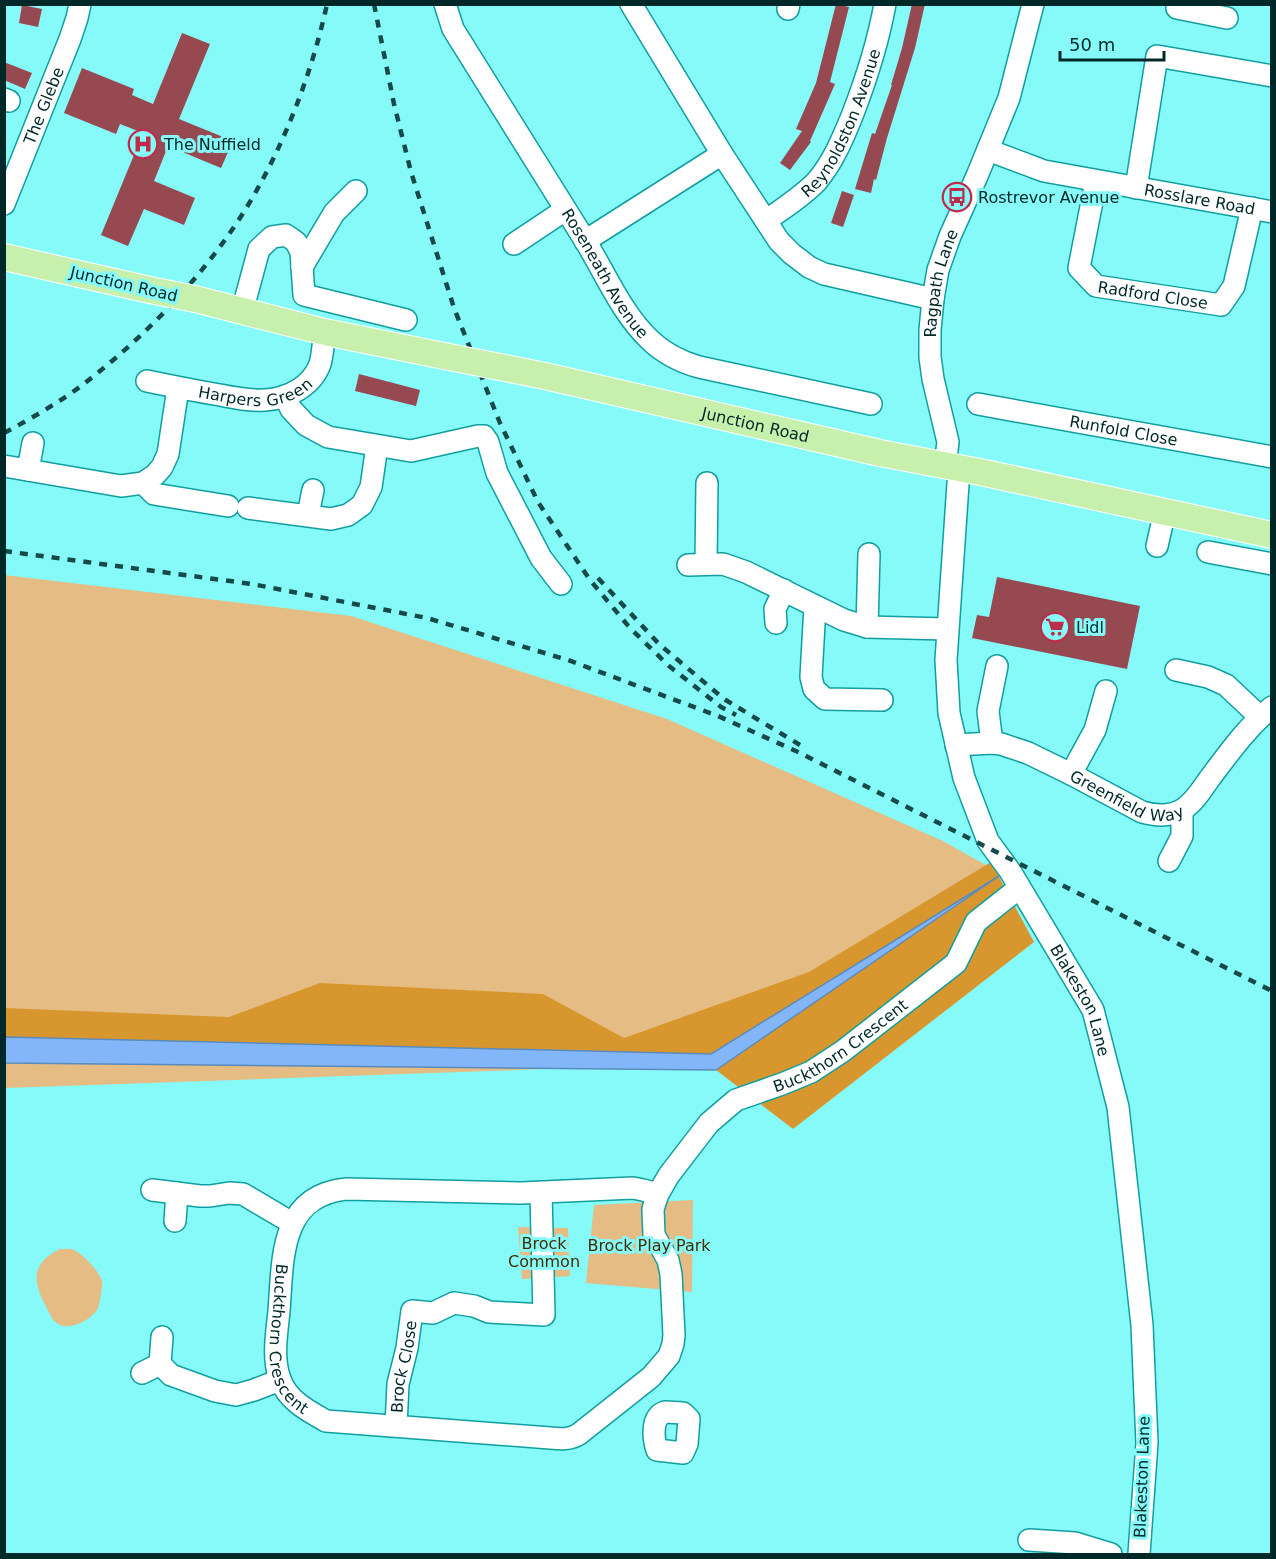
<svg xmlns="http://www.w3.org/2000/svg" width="1276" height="1559" font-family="'DejaVu Sans',sans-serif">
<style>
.green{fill:#e5bc84}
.forest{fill:#d8972e}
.water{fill:#82b6f8;stroke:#5b8bba;stroke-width:1.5}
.building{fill:#974951}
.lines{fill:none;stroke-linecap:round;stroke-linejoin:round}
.minor-casing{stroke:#119e9e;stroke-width:24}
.major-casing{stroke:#fff;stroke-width:28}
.minor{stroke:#fff;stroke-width:21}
.major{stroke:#c6f0ac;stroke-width:26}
.rail{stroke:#164a4a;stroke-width:4.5;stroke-dasharray:8 8;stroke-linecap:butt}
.major-bridge-casing{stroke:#fff;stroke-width:28;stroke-linecap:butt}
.major-bridge{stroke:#c6f0ac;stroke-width:26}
.labels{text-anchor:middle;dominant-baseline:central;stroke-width:6;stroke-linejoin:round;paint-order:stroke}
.street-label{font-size:16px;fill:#012828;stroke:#86faf9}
.poi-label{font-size:16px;fill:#012828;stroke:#86faf9;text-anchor:start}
.park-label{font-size:16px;fill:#452b00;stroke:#86faf9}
</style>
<rect width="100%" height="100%" fill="#86faf9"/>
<path class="green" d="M4,575l347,41 316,103 276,122 50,28 -279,194 -709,25z
M693,1200l-1,92 -106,-9 8,-78z
M518,1227l50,1 2,48 -48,3z
M60,1249c5,0 10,-1 14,1 9,4 25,21 28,31 1,3 -1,10 -1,14 -1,4 -2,10 -3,13 -6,12 -28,23 -40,16 -7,-4 -9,-13 -13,-19 -13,-26 -13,-42 15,-56z"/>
<path class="forest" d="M991,862l43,80 -241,187 -77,-59 -711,-8 -1,-54 225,9 91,-34 223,11 81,44 185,-66z"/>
<path class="water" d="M999,876l-283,194 -711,-7v-26l706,17z"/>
<path class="building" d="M836,4l13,3 -19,75 5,2 -25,57 1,1 -21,28 -10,-7 22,-32 -6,-2 20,-46z
M912,4h13l-10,44 -28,90 -11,42 -2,-1 -3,14 -16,-4 17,-56 3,1 17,-49h-1l11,-37z
M22,5l20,4 -4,18 -19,-4z
M182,33l28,11 -31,75 54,22 -12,27 -53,-22 -14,35 41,17 -11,27 -40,-16 -16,37 -27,-11 42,-102 -23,-9 -4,10 -52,-21 18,-45 52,21 -2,6 21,9z
M4,62l28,11 -7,16 -21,-9z
M842,191l12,4 -11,32 -12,-4z
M359,374l61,16 -4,16 -61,-15z
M997,577l143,29 -13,63 -155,-31 5,-23 12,2z"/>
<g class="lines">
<g class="minor-casing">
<g id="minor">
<path id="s1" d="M445,4l8,25c44,71 89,142 133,213 20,33 36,72 65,99 14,13 30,21 48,26l172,37"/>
<path d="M631,4l91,150 57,87 13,13 17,13 15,7 109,25"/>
<path d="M1177,8l50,10"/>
<path d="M788,9l1,-5"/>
<path d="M4,99l5,2"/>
<path id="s2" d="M988,150l56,21 228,41"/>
<path id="s3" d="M1096,181l-17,87 17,18 125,19 13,-19 18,-78"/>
<path d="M1136,188l21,-132 115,20"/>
<path id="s4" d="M4,204l66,-165 7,-21 3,-14"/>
<path id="s5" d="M766,221c17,-13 36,-24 51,-40 16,-19 26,-43 35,-65 14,-36 26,-73 33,-112"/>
<path d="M585,241l137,-87"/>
<path d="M514,244l51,-34"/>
<path d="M302,267l32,-54 22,-22"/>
<path d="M242,312l17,-63 13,-12 14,-2 10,7 5,10 3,43 102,25"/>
<path id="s6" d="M147,381c24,5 49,10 73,14 15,3 30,6 45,5 23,-1 47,-14 55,-36 3,-10 3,-22 5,-32"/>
<path d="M285,396l6,13 15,16 22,12 83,14 67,-15h6l4,6 9,31 44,85 20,26"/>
<path id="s7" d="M978,404l294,53"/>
<path d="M4,466l117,20 22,-3 12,-8 7,-8 6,-13 10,-66"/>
<path id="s8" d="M945,466l3,-24 -15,-63 -3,-22v-27l3,-31 5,-29 12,-34 27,-60 32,-78 24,-94"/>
<path id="s9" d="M959,469l-13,191 3,53 15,65 24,63 22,30 83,139 25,97 24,218 5,118 -8,111"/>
<path d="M28,470l5,-27"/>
<path d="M143,483l11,11 74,12"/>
<path d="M248,508l83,11 17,-4 14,-10 9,-18 6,-41"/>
<path d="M308,515l5,-25"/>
<path d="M1157,546l8,-35"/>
<path d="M1208,552l64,12"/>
<path d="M706,564l1,-81"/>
<path d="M688,565l35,-1 23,8 98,48 23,7 80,2"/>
<path d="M815,606l-4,71 3,12 11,10 57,1"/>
<path d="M776,623l-1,-14 9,-19"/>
<path d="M867,627l2,-73"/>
<path d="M1176,670l32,7 18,8 34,32"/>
<path d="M992,743l-4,-32 9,-45"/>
<path id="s10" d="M956,745l36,-2 9,1 27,9 43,21 71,38c14,4 27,5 40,-2 12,-7 20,-21 28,-32 19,-25 37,-51 62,-71"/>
<path d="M1071,774l24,-44 11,-39"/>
<path d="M1169,861l13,-25v-26"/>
<path d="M152,1190l48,6h10l19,-3 14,1 49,29"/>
<path id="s11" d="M658,1194l-15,-4 -10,-2 -112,5 -175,-4c-67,7 -63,71 -67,122 -2,21 -7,47 1,68 7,21 28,32 46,42l224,17c10,1 20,2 29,-4l72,-57 18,-21 4,-12 1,-9 -3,-61 -3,-14 -14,-25 -1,-26 5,-15 11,-19 40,-52 27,-23 46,-16 29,-12 32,-21 113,-88 20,-41 43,-34"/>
<path d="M175,1221l2,-28"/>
<path d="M162,1337l-2,27 11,11 44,16 21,4 18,-5 26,-10"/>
<path d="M142,1373l18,-9"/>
<path d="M665,1412l18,1 6,6 -2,25 -4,9 -26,-3c-4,-12 -6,-33 8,-38z"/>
<path id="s12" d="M396,1426l2,-42 9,-36 5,-37 21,2 21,-10 20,3 15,6 55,3 -3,-122"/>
<path d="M1029,1540l46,3 36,11"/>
</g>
</g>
<g class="major-casing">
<g id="major">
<path d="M4,257l146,33"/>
<path d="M195,299l130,33 119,24"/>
<path id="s13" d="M500,367l45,9 335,77 105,20 287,62"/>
</g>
</g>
<use href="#minor" class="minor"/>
<use href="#major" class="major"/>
<path class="rail" d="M374,4l20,100 17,68 43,136 46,115 38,79 52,78 40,48 39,38 52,41 15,8
M4,433c28,-15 56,-31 81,-50 54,-42 103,-91 142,-146 47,-65 83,-154 100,-233
M4,551l248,33 175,34 141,42 150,56 80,36 474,239
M598,578l61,66 65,55 76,46"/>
<g class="major-bridge-casing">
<path id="major-bridge" d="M150,290l45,9
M444,356l56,11"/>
</g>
<use href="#major-bridge" class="major-bridge"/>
</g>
<defs>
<g id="hospital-ring" transform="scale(1.5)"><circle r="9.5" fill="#86faf9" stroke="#bd2c4a" stroke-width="1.5"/><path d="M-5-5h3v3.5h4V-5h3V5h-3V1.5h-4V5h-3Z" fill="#bd2c4a"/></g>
<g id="bus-ring" transform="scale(1.5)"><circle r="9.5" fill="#86faf9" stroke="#bd2c4a" stroke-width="1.5"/><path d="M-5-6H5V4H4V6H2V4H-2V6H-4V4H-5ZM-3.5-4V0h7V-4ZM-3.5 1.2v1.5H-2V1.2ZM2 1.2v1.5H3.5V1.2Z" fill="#bd2c4a"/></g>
<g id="supermarket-ring" transform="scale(1.5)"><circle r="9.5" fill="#86faf9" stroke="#bd2c4a" stroke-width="1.5"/><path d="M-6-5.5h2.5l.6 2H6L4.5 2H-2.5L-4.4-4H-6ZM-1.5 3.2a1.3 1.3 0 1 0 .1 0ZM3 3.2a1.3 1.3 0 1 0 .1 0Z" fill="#bd2c4a"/></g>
</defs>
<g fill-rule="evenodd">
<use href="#hospital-ring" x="143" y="144"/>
<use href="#bus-ring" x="957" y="197"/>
<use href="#supermarket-ring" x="1055" y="627"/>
</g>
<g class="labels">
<g class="street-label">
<text stroke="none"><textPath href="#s4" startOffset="106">The Glebe</textPath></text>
<text stroke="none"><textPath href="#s5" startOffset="128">Reynoldston Avenue</textPath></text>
<text stroke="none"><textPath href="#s2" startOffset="218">Rosslare Road</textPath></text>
<text stroke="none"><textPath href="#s1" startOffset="314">Roseneath Avenue</textPath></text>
<text transform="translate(124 284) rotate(13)">Junction Road</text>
<text stroke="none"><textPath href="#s8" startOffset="186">Ragpath Lane</textPath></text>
<text stroke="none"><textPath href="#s3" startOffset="171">Radford Close</textPath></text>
<text stroke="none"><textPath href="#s6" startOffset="111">Harpers Green</textPath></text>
<text stroke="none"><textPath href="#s13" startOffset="262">Junction Road</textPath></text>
<text stroke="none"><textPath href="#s7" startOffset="148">Runfold Close</textPath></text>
<text stroke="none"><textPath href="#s10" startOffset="183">Greenfield Way</textPath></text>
<text stroke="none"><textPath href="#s9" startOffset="564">Blakeston Lane</textPath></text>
<text stroke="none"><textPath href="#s11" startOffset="1384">Buckthorn Crescent</textPath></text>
<text stroke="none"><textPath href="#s11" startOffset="500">Buckthorn Crescent</textPath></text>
<text stroke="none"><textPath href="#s12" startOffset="60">Brock Close</textPath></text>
<text transform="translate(1142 1477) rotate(-88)">Blakeston Lane</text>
</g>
<g class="poi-label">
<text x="164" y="144">The Nuffield</text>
<text x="978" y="197">Rostrevor Avenue</text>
<text x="1076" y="627">Lidl</text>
</g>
<g class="park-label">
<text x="544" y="1243">Brock<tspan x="544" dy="18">Common</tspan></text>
<text x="649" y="1245">Brock Play Park</text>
</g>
</g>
<rect width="1276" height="1559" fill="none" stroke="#012828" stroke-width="12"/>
<path d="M1060 51v9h104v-9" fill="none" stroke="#012828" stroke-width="3"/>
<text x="1069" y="51" font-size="18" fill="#012828" stroke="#86faf9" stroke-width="4.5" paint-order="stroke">50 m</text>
</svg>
